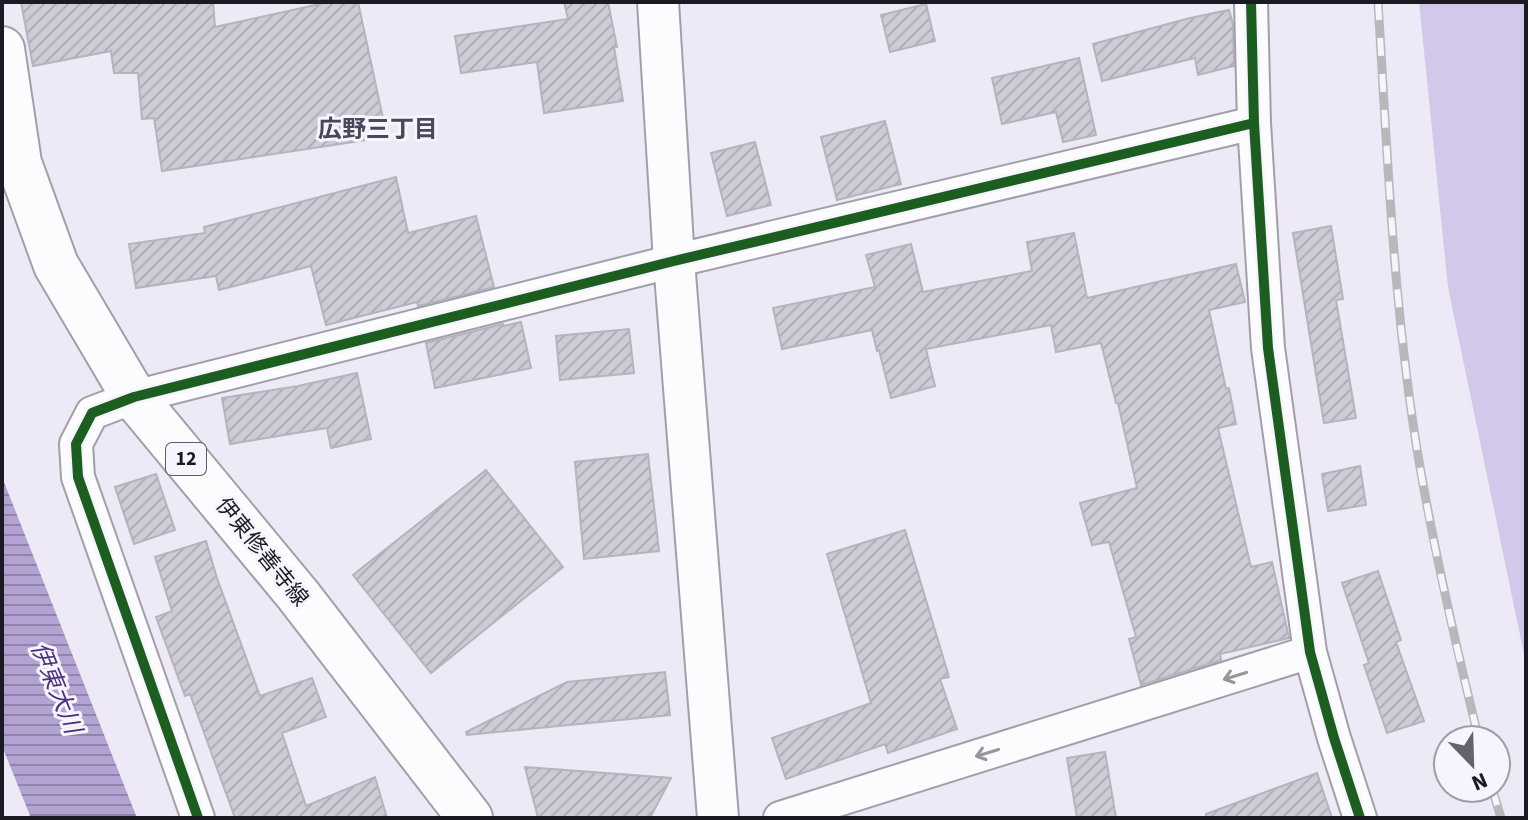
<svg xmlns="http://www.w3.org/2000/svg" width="1528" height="820" font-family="'Source Sans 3','Noto Sans JP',sans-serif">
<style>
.green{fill:#d2c8e9}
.water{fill:url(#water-rules)}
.building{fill:url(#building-hatch);stroke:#b5b3bc;stroke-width:2}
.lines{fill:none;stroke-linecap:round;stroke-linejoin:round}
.minor-casing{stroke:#a29fa9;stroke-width:36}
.tertiary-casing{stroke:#a29fa9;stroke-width:44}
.primary-casing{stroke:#a29fa9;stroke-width:48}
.minor{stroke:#fcfcfe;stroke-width:32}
.tertiary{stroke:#fcfcfe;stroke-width:40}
.primary{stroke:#fcfcfe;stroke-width:44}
.rail-casing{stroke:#b8b7ba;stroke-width:9}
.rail{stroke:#f6f4fd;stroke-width:6;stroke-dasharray:18;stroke-linecap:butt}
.cycleway-casing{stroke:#f6f4fd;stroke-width:15}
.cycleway{stroke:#1b5e20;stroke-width:10}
.oneway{stroke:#97969b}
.labels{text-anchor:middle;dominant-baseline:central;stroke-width:6;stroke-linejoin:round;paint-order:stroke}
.shield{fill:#f6f4fd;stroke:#5d5b63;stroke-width:2}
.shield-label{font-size:20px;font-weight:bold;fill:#1b1921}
.street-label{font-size:22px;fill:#1b1921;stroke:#f6f4fd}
.neighbourhood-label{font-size:24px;font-weight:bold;fill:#4b4659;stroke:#f6f4fd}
.water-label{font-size:24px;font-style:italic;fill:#4e317e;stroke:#f6f4fd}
</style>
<defs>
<pattern id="water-rules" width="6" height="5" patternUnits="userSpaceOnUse" patternTransform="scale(2)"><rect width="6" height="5" fill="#b2a3d3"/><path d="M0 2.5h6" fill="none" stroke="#9084ab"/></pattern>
<pattern id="building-hatch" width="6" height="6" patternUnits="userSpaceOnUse" patternTransform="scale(2)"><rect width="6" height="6" fill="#cecbd6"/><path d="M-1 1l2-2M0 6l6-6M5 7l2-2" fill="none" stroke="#b0aeb7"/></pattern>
</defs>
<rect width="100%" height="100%" fill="#ede9f6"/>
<path class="green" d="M1419,2h107v662l-78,-377z"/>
<path class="water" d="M2,477l135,341h-106l-29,-72z"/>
<path class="building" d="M21,2h192l2,25 114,-25h29l29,135 -225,34 -8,-53 -12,1 -4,-46h-24l-3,-22 -78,15z
M564,2h44l9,45h-3l9,54 -79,12 -7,-51 -76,11 -6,-37 113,-17z
M926,4l9,37 -45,11 -9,-37z
M1229,10l4,14 1,42 -36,9 -3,-17 -93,23 -9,-37 97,-26z
M1079,58l17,77 -33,7 -7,-30 -54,12 -10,-46z
M885,121l16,63 -64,16 -16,-63z
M755,142l16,63 -44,11 -16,-63z
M396,177l12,56 68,-17 18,71 -76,19 -1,-4 -91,23 -15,-59 -92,24 -3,-14 -80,12 -7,-44 76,-11 -1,-6z
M1331,226l12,73 -7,1 20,118 -32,5 -31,-190z
M1074,233l13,65 149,-34 9,38 -36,8 17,79 3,-1 7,36 -18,4 33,139 21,-5 17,76 -69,16 1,6 -80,25 -12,-46 7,-2 -27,-95 -17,3 -12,-42 57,-15 -19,-85h-2l-15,-60 -45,9 -5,-27 -125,24 9,37 -44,12 -12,-48 -2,1 -5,-21 -90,19 -9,-41 102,-21 -9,-32 45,-11 12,48 109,-21 -5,-29z
M521,322l10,46 -96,20 -9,-45 77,-19 1,2z
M629,329l5,44 -74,7 -4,-44z
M357,373l14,66 -40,9 -4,-20 -97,16 -8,-46 76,-12z
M648,454l11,97 -75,8 -9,-97z
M1360,466l6,39 -38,6 -6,-37z
M486,470l77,97 -132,106 -78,-98z
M156,474l19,56 -41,14 -19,-57z
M905,530l44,147 -9,2 17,50 -69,24 -3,-9 -99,35 -14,-41 99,-35 -44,-149z
M206,541l11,37 43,118 52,-18 14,39 -44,16 24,73 69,-29 12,41h-152l-45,-124 -5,2 -29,-79 16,-6 -17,-54z
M1378,571l23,69 -5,2 28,79 -37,12 -23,-68 5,-2 -27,-80z
M665,672l5,43 -203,20 -1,-3 101,-50z
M1105,752l11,66h-39l-10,-60z
M525,767l146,11 -21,40h-112z
M1317,773l15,45h-126v-4z"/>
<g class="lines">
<g class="minor-casing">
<path id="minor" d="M1251,2l3,121 14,225 42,304 24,86 26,80
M198,818l-120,-341 -2,-33 16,-31 42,-16 540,-136 580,-138
M780,818l530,-166"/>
</g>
<g class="tertiary-casing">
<path id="tertiary" d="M658,2l16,259 44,557"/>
</g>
<g class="primary-casing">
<path id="primary" d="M2,49l17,114 37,102 78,132 164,198 172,223"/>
</g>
<use href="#minor" class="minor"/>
<use href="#tertiary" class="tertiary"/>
<use href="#primary" class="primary"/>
<g class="rail-casing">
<path id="rail" d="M1378,2c9,147 15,295 38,441 16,100 39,199 63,297
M1492,788l9,30"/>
</g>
<use href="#rail" class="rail"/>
<g class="cycleway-casing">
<path id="cycleway" d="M1251,2l3,121 14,225 42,304 24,86 26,80
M198,818l-120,-341 -2,-33 16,-31 42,-16 540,-136 580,-138"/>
</g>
<use href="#cycleway" class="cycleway"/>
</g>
<defs><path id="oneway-shaft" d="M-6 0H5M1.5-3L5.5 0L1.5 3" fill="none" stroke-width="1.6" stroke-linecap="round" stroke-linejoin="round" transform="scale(2)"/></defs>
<g class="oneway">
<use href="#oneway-shaft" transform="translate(1235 676) rotate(163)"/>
<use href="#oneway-shaft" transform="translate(987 753) rotate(163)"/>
</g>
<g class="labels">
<rect class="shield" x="166" y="443" width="40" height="32" rx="6"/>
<g class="shield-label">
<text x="186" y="459">12</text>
</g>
<g class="street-label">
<text transform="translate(262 552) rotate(51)">伊東修善寺線</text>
</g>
<g class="neighbourhood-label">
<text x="378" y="129">広野三丁目</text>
</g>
<g class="water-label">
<text transform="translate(56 688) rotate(68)">伊東大川</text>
</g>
</g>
<rect width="1528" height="820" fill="none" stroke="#1b1921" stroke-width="8"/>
<g transform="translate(1472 764) rotate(157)"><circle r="38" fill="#f6f4fd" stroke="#9e9ca5" stroke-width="2"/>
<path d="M0-6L14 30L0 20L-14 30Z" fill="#64626c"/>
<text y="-12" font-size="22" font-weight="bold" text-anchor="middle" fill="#1b1921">N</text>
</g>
</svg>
